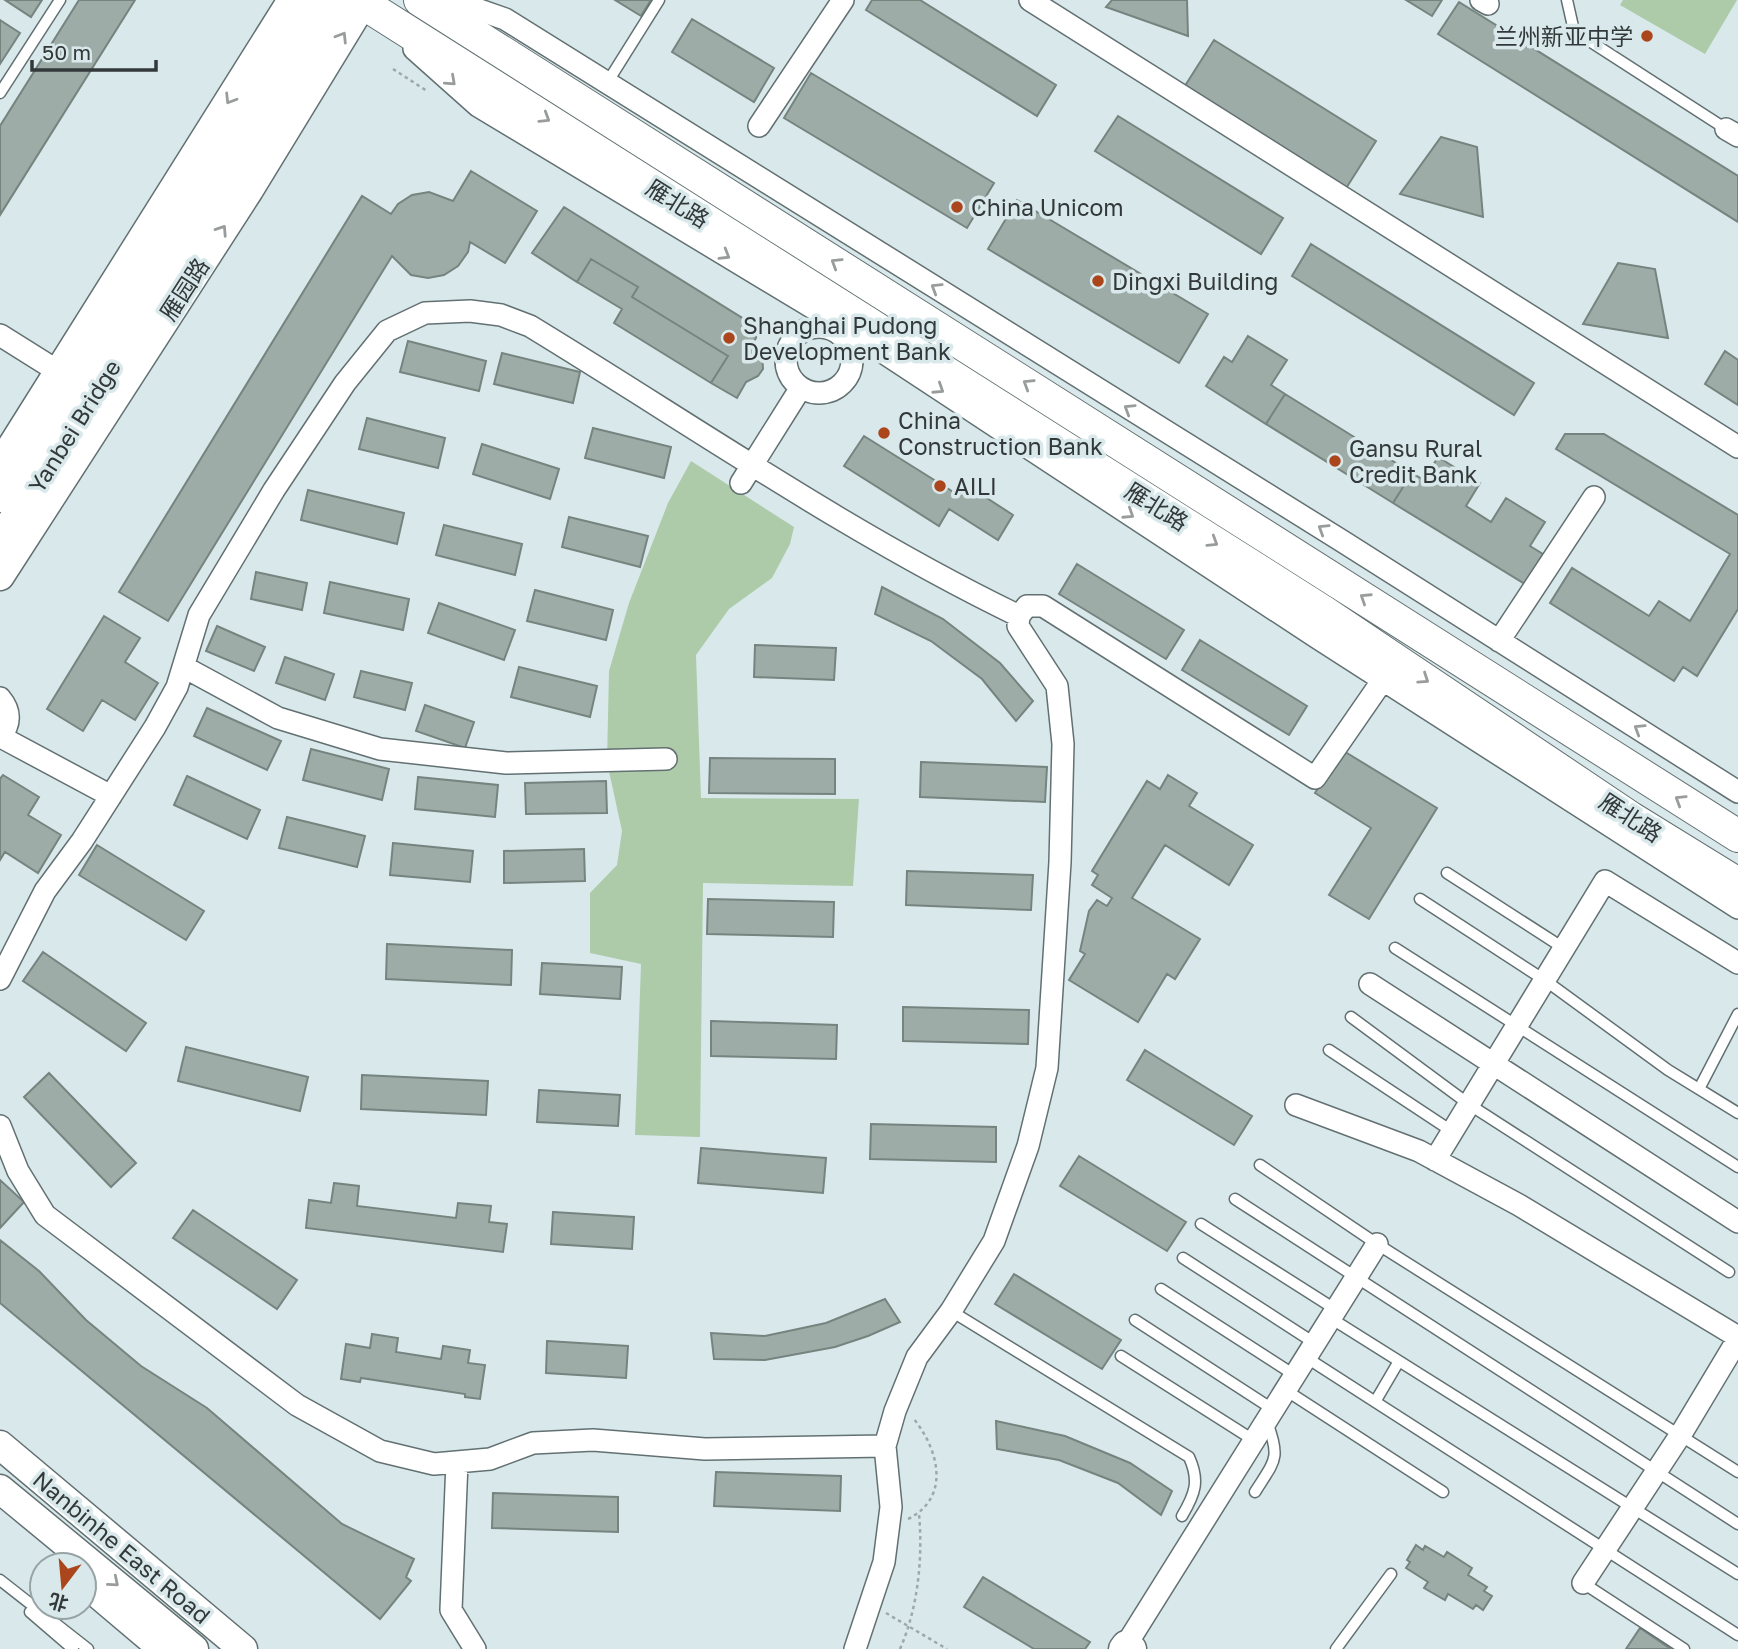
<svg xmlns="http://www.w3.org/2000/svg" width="1738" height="1649" font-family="'Golos Text','Noto Sans SC',sans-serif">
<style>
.green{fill:#adcba9}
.building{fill:#9eaca8;stroke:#76847f;stroke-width:2}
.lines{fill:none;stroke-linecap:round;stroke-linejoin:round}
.lane-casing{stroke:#627072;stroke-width:13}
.street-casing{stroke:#627072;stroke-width:24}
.secondary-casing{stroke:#627072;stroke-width:31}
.primary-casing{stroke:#627072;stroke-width:34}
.path{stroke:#9ca8aa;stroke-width:2.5;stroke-dasharray:3.5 3.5;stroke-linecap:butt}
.lane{stroke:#fff;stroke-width:10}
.street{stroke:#fff;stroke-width:21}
.secondary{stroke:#fff;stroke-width:28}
.primary{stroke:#fff;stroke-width:32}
.oneway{stroke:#999c9c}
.poi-dot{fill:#ab451c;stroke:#d9e9eb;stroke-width:2.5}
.labels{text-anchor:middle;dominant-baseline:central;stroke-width:7;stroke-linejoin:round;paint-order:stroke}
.poi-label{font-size:23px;fill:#33393a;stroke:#d9e9eb;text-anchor:start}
.street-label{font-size:23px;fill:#33393a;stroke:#d9e9eb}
</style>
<rect width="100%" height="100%" fill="#d9e9eb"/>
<path class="green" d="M1623,0h114l-32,54 -85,-49z
M691,461l103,66 -4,17 -18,34 -43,31 -33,46 5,143 158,1 -6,87 -150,-3 -3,254 -65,-2 6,-171 -51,-11v-60l27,-28 5,-34 -15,-69 2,-91 20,-68 39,-100z"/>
<path class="building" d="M5,0h37l-11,17z
M79,0h56l-135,215v-89z
M615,0h36l-10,16z
M872,0h48l136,85 -19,31 -171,-106z
M1112,0h75l1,36 -82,-29z
M1406,0h36l-10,16z
M1459,2l279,174v46l-300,-188z
M692,19l82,49 -20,34 -82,-50z
M0,20l20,13 -20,31z
M1214,40l162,101 -31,49 -162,-101z
M811,73l183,110 -27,45 -183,-110z
M1118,116l165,102 -22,36 -166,-103z
M1441,137l36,10 6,70 -83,-23z
M471,171l66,40 -32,52 -35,-21 -2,10 -10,14 -14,9 -16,3 -17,-3 -19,-19 -224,365 -49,-29 243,-396 29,18 7,-10 14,-9 17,-3 24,9z
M1017,200l191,114 -29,49 -191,-114z
M564,207l196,122 -6,13 2,7 6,4 1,16 -5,7 -12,6 -9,16 -26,-15 17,-27 -96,-59 6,-10 -47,-28 -14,23 -45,-29z
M1311,244l223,139 -20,32 -222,-139z
M591,259l47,28 -6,10 96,59 -17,27 -97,-60 8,-14 -45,-27z
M1618,263l37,6 13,69 -85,-14z
M1248,336l39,24 -16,25 14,9 -19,30 -60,-38 18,-29 8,5z
M408,341l78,20 -7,30 -79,-19z
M1725,351l13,9v45l-33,-21z
M502,353l78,19 -7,31 -79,-19z
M1285,394l127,79 -19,30 -127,-79z
M367,418l78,20 -7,30 -79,-19z
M593,428l78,19 -7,31 -79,-20z
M1565,434h39l134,81v94l-41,67 -14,-9 -9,14 -124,-78 22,-35 77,48 10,-15 31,20 40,-67 -174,-105z
M864,436l91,57 7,-11 51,33 -15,25 -49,-31 -10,17 -95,-60z
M482,444l77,25 -9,30 -77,-25z
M1438,457l42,26 -14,23 25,16 15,-24 39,24 -15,24 13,8 -18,30 -132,-81 19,-30 12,7z
M308,490l96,23 -7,31 -96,-24z
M569,517l79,19 -8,31 -78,-20z
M444,525l78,19 -7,31 -79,-20z
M1077,564l107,66 -18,29 -107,-65z
M256,572l51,11 -5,27 -51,-11z
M330,582l79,17 -6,31 -79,-17z
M882,587l61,32 57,44 33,38 -17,20 -34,-42 -51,-38 -56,-27z
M535,590l78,20 -7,30 -79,-19z
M439,603l76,27 -11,30 -76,-27z
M104,616l36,22 -15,24 33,21 -23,37 -33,-20 -19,31 -36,-22z
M217,626l48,21 -11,24 -48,-20z
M1200,640l107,66 -18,29 -107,-65z
M755,645l81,3 -2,32 -80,-3z
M285,657l49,17 -9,26 -49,-17z
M519,667l78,19 -7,31 -79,-20z
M361,671l51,12 -7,27 -51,-13z
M425,705l49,17 -9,26 -49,-17z
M207,708l74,33 -14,29 -73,-34z
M311,749l78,20 -7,31 -79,-20z
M1342,750l95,58 -68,111 -40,-24 42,-67 -56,-35z
M710,758l125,1v35l-126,-1z
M921,762l126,5 -2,35 -125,-5z
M3,775l36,22 -11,18 33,20 -23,38 -33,-21 -5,8v-81z
M1168,775l29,18 -8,13 64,39 -24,40 -64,-40 -33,53 68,41 -25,40 -8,-5 -29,48 -69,-42 16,-26 -5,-3 9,-40 8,-11 10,6 5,-8 -20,-13 6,-10 -6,-4 55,-90 13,8z
M187,776l73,34 -13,29 -73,-34z
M418,777l80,8 -3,32 -80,-8z
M606,781l1,32 -81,1 -1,-31z
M287,817l78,19 -8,31 -78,-19z
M393,843l80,8 -3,31 -80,-7z
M97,845l107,66 -18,29 -107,-65z
M584,849l1,32 -81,2v-32z
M907,871l126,4 -2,35 -125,-5z
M708,899l126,3 -1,35 -126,-3z
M387,944l125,6 -1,35 -125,-6z
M43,952l103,71 -20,28 -103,-70z
M542,963l80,4 -2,32 -80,-5z
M903,1007l126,3 -1,34 -125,-3z
M711,1021l126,4 -1,34 -125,-3z
M186,1047l122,30 -8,34 -122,-30z
M1145,1050l107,66 -18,29 -107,-65z
M49,1073l87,90 -25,24 -87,-90z
M362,1075l126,6 -2,34 -125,-6z
M539,1090l81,5 -2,31 -81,-4z
M871,1124l125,3v35l-126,-3z
M701,1148l125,10 -3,35 -125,-10z
M1079,1156l107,66 -19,29 -107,-65z
M0,1180l24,22 -24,26z
M334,1183l25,3 -2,20 99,12 2,-15 33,3 -2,16 18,2 -4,28 -197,-24 3,-28 22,3z
M193,1210l104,70 -20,29 -104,-71z
M553,1212l81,5 -2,32 -81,-5z
M0,1240l39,31 47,49 55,46 66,42 135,116 72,35 -8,18 5,4 -31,38 -380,-316z
M1014,1274l107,66 -19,29 -107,-65z
M885,1299l15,23 -32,14 -33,11 -70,13 -51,-1 -3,-26 54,3 61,-13z
M372,1334l26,4 -2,14 45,7 2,-13 27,4 -2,13 17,2 -5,34 -15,-2v-3l-104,-16 -1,4 -19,-3 5,-35 24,4z
M547,1341l81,5 -2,32 -80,-5z
M996,1421l69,15 65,27 42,28 -11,24 -43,-32 -59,-23 -62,-11z
M716,1472l125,4 -1,35 -126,-5z
M493,1493l125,4v35l-126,-4z
M1416,1545l7,5 2,-4 19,11 3,-5 25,16 -4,7 19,12 -3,4 8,5 -9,14 -7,-5 -3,4 -25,-15 -3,6 -21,-12 4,-6 -22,-14 4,-6 -3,-2z
M983,1577l107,65 -5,7h-51l-70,-42z
M1640,1628l31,21h-45z"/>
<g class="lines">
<g class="lane-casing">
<path id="lane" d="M1567,0l7,31 152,98
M607,83l52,-83
M0,93l60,-93
M1447,873l118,76
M1420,899l126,82 122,89 70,43
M1395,948l343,219
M1351,1017l119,88 259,167
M1329,1050l124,82
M1699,1089l39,-75
M1260,1165l117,79 361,228
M1235,1199l503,325
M1201,1224l137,87
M1183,1258l133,86
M1161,1289l135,87
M951,1311l238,146c11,24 6,37 -7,59
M1332,1319l406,255
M1135,1320l139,90
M1121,1356l134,85
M1307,1358l431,277
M1287,1391l156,101
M1375,1402l24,-41
M1255,1492c20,-32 26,-33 12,-70
M0,1580l88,69
M1583,1583l101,66
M30,1612l43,37
M1336,1649l55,-75"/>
</g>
<g class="street-casing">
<path id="street" d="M451,0l54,19 837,522 396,251
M1030,0l708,447
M1481,0l7,4
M414,49l64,57 365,220 473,311 422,271
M759,126l84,-126
M1726,129l12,7
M786 360a33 33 0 1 1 66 0a33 33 0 1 1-66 0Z
M0,335l59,37
M741,483l59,-94
M1499,641l95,-144
M184,667l94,51 102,31 126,14 160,-4
M0,698c11,13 11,26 0,39
M1,737l110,59
M0,979l45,-88 37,-50 73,-114 22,-40 22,-72 75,-125 71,-107 42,-52 38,-18 45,-2 31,4 29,11c161,98 319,208 489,290
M1370,984l368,238
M1296,1105l123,46 100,54 219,132
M0,1126l18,45 27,44 252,190 83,46 54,13 56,-5 43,-16 60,-3 112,9 180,-3
M1435,1160l170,-279 133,82
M457,1462l-6,148 24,39
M1583,1583l98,-149 57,-95
M1126,1645l251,-401
M855,1649l29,-87 7,-55 -6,-61 10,-35 22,-54 34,-46 43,-70 34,-95 19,-78 13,-206 3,-118 -6,-58 -39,-60 1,-10 8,-10h16l272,172 74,-107"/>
</g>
<g class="secondary-casing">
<path id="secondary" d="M0,465l292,-465
M0,576l249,-386 116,-190
M0,1445l243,204
M0,1489l194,160
M92,1589l71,60
M1123,1649l3,-4 6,4"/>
</g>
<g class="primary-casing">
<path id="primary" d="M358,0l966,612 307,206 107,66
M420,0l1318,836
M0,496l314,-496
M0,544l304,-480 35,-64"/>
</g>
<path class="path" d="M393,69l34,22
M908,1519c44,-22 30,-71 5,-101
M886,1613l61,36
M900,1649c18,-41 23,-91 19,-135"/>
<use href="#lane" class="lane"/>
<use href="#street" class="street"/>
<use href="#secondary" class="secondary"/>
<use href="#primary" class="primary"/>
</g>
<defs><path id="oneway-chevron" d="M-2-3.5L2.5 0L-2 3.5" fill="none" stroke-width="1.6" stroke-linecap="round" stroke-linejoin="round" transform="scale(1.75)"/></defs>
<g class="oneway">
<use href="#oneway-chevron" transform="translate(342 37) rotate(-58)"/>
<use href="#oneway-chevron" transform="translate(451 81) rotate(42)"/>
<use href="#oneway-chevron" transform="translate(230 99) rotate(122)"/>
<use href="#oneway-chevron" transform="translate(545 118) rotate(32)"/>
<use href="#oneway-chevron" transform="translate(222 230) rotate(-57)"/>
<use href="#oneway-chevron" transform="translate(725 255) rotate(31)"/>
<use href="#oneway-chevron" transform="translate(836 263) rotate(-148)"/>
<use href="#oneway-chevron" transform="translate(936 288) rotate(-148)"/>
<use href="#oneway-chevron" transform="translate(1028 384) rotate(-148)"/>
<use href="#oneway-chevron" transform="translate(939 389) rotate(33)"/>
<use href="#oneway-chevron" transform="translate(1129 409) rotate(-148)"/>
<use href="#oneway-chevron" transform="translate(1129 514) rotate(33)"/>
<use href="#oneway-chevron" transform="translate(1323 529) rotate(-148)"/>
<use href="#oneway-chevron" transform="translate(1213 542) rotate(32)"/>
<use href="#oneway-chevron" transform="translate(1365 598) rotate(-147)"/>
<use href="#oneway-chevron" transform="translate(1424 679) rotate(34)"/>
<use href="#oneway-chevron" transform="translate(1639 729) rotate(-148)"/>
<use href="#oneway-chevron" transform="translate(1680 800) rotate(-148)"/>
<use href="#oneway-chevron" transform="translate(114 1582) rotate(40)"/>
</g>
<g class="poi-dot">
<circle cx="1647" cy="36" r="7"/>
<circle cx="957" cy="207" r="7"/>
<circle cx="1098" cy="281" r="7"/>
<circle cx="729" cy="338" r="7"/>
<circle cx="884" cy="433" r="7"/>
<circle cx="1335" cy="461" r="7"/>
<circle cx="940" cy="486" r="7"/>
</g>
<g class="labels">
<g class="poi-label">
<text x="1633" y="36" text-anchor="end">兰州新亚中学</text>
<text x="971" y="207">China Unicom</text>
<text x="1112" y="281">Dingxi Building</text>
<text x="743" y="325">Shanghai Pudong<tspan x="743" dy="26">Development Bank</tspan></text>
<text x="898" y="420">China<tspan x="898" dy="26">Construction Bank</tspan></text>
<text x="1349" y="448">Gansu Rural<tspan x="1349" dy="26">Credit Bank</tspan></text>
<text x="954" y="486">AILI</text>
</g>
<g class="street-label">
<text transform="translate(678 203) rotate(32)">雁北路</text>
<text transform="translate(184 289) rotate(-57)">雁园路</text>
<text transform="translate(74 426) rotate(-58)">Yanbei Bridge</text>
<text transform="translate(1157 506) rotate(32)">雁北路</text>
<text transform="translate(1631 817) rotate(33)">雁北路</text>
<text transform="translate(122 1547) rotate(40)">Nanbinhe East Road</text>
</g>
</g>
<g transform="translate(63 1586) rotate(196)"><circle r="33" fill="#d9e9eb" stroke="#97a3a4" stroke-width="2"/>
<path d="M0-5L12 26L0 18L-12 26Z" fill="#ab451c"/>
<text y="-10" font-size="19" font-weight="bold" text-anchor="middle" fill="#33393a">北</text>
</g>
<path d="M32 60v10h124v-10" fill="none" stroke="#33393a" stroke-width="3.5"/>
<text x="42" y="60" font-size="21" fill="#33393a" stroke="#d9e9eb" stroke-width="5" paint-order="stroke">50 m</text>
</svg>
